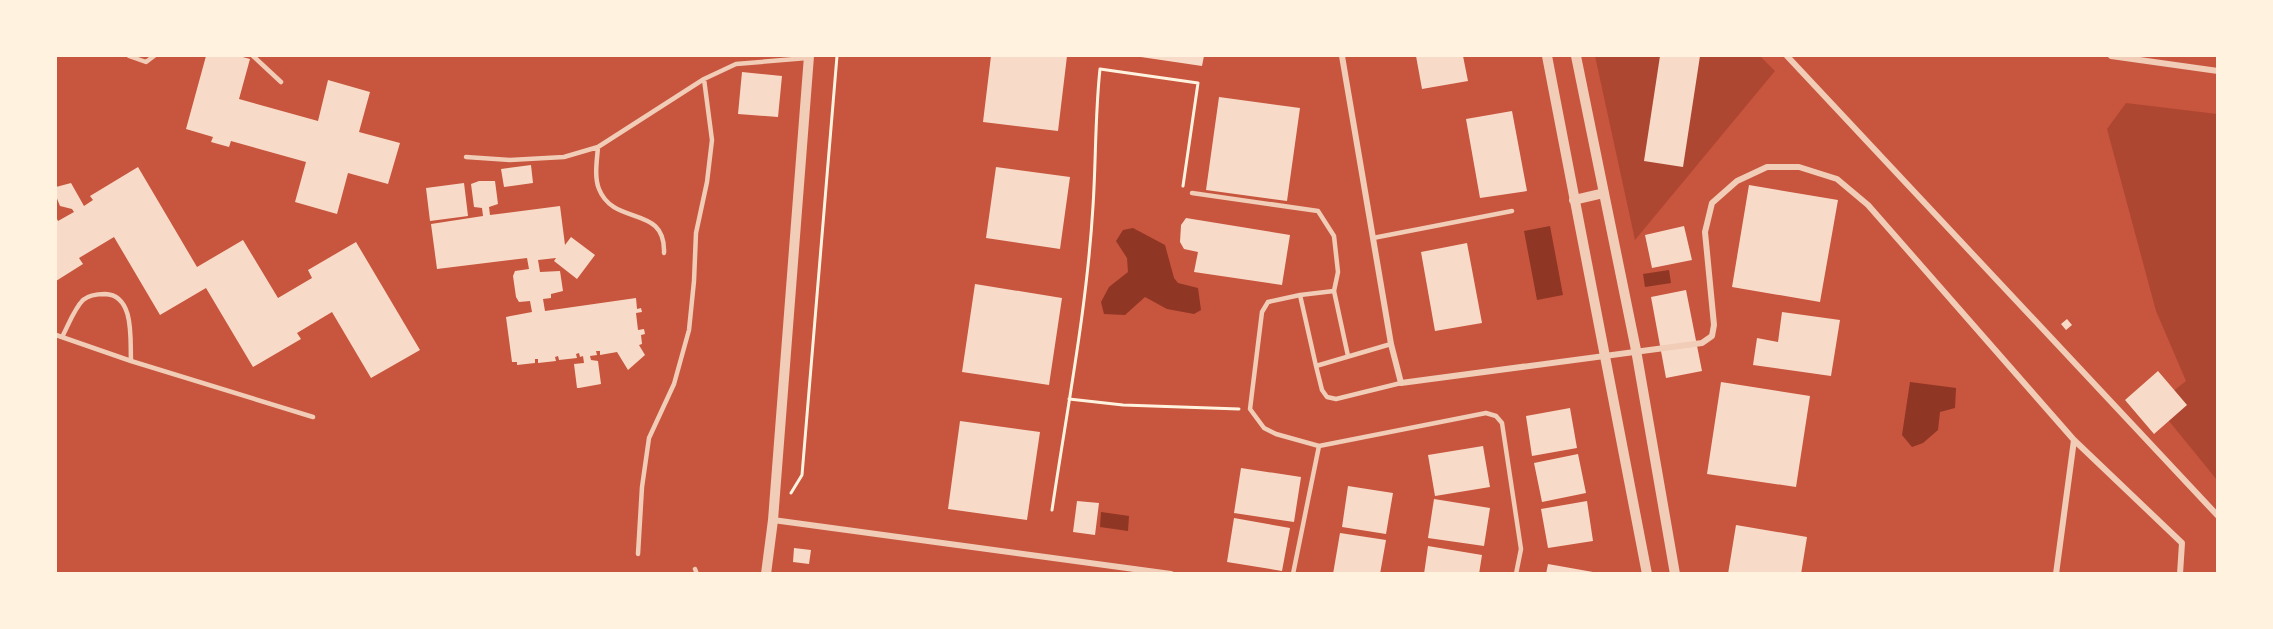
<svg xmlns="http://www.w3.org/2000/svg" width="2273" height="629" font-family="'Golos Text',sans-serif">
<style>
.green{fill:#ae4732}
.water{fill:#8f3625}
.building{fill:#f7dbc8}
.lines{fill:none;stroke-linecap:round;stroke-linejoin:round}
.path{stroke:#fff3e0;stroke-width:3}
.service{stroke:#f1ccb7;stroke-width:4.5}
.minor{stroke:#f1ccb7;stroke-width:6}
.tertiary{stroke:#f1ccb7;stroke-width:10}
</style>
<rect width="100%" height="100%" fill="#c8553d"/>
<path class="green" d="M1595,56h165l15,15 -140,169z
M2126,103l91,11v366l-61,-75 30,-24 -30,-70 -49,-182z"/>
<path class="water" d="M1550,226l13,69 -26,5 -13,-69z
M1133,228l32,17 9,33 4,5 20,5 3,22 -7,4 -27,-5 -22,-12 -20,18 -21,-1 -3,-12 8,-15 19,-15 -1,-14 -11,-17 7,-11z
M1669,270l2,13 -26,4 -2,-13z
M1910,382l46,6 -1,20 -15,4 -2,18 -15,13 -11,4 -10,-12z
M1101,512l28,4 -1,15 -28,-4z"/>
<path class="building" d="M206,56h33l11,3 -11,40 79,22 10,-41 42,12 -11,40 41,11 -12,41 -40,-11 -11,41 -42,-12 11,-40 -75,-21 -2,6 -18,-5 2,-5 -27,-8z
M991,56h76l-9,75 -75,-9z
M1134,56h70l-2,10z
M1416,56h47l5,25 -46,8z
M1660,56h40l-17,111 -39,-6z
M742,72l40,4 -4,41 -40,-3z
M1219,97l81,11 -13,93 -81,-11z
M1512,111l15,80 -47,7 -14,-79z
M531,165l2,18 -29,4 -3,-18z
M138,167l59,100 46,-27 35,58 34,-20 -4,-8 48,-28 64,108 -49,28 -39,-66 -35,21 4,6 -48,28 -47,-79 -46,27 -46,-78 -35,21 4,6 -27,17v-64l2,4 16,-9 -2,-3 -12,-3 -4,-10v-9l15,-4 13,23 9,-6 -3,-4z
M996,167l74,10 -10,72 -74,-11z
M479,181h16l3,23 -9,3 1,8 70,-9 5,39 6,-8 24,18 -18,24 -23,-18 2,-3 -18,2 2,12 20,-1 3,20 -12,3v4l-8,1 2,12 91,-13 1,11 4,-1 1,4 -6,1 2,17 6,-1 1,5 -4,1 1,9 -3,1 6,10 -17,15 -11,-18 -17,3v-4h-4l1,4 -7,1 1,4 7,1 3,23 -22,4h-2l-3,-24 10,-1 -1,-7 -3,1 -1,-4 -3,1 1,4 -18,2 -1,-4 -3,1 1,4 -18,2v-4h-3v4l-18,2v-3h-5l-6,-45 26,-5 -2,-11 -11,1 -3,-5 -3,-21 2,-5 14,-2 -2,-11 -90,11 -6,-45 52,-8 -1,-8 -8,-1 -3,-23z
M464,183l4,33 -38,5 -4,-33z
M1749,185l89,15 -18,102 -88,-15z
M1186,218l104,17 -8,50 -88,-13 4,-20 -14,-3 -4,-7 1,-17z
M1684,226l8,34 -40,8 -7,-33z
M1467,243l15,80 -47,8 -14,-79z
M975,284l87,14 -13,87 -87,-13z
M1686,290l16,81 -36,7 -15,-81z
M1782,312l58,8 -9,56 -78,-11 4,-27 21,4z
M2067,319l5,6 -6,5 -5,-6z
M2158,371l29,34 -33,29 -29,-34z
M1721,382l89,14 -14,91 -89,-13z
M1570,408l7,40 -45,8 -6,-40z
M960,421l80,11 -13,88 -79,-11z
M1483,446l7,41 -55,9 -7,-41z
M1578,454l8,39 -44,9 -8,-39z
M1241,468l60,9 -7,45 -60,-9z
M1348,486l45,7 -7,41 -44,-7z
M1434,499l56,9 -6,38 -56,-8z
M1077,501l22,2 -4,32 -22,-3z
M1587,501l6,40 -45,7 -7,-39z
M1234,518l56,10 -8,43 -55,-9z
M1736,525l71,12 -6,37h-73z
M1340,533l46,7 -6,34h-47z
M1428,546l54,9 -3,19h-55z
M794,548l17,2 -2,14 -16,-2z
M1548,564l45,8v2h-47z"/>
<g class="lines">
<path class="path" d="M1069,399l54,6 116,4
M791,493l11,-18 35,-419
M1052,510c15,-101 35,-202 41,-304 3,-45 2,-91 7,-137l98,14 -15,103"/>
<path class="service" d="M129,56l17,6 8,-6
M253,56l28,26
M598,147c-1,13 -4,30 1,42 15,38 67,15 65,64
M466,157l44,3 54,-3 34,-10 106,-68 32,-15 71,-6
M1192,193l126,18 16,25 4,36 -4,19
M1373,238l139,-27
M1300,295l34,-4 14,65
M56,335l75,26 182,56
M62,337c6,-11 12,-28 21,-37 6,-5 15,-6 22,-6 30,1 25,46 26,67
M1391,344l-75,22 6,24 5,7 9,2 65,-16
M1316,366l-16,-71 -32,7 -6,10 -12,97 14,19 12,6 43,12 167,-33 10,3 6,7 19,126 -5,25
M638,554l4,-67 7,-49 25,-54 15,-54 5,-49 2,-48 11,-51 5,-42 -8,-61
M695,569l2,5
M1293,574l26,-128"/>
<path class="minor" d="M1342,56l49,288 10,39 301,-40 10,-7 2,-11 -9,-93 7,-29 25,-22 30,-14h32l38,12 31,26 206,235 108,103 -2,31
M1787,56l431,460
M2111,56l107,15
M773,520l398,54
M2056,574l18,-134"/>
<path class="tertiary" d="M1547,56l100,518
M1576,56l60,294 39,224
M1574,200l30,-7
M766,574l7,-54 36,-464"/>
</g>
<rect width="2273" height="629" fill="none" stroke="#fff3e0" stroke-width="114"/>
</svg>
